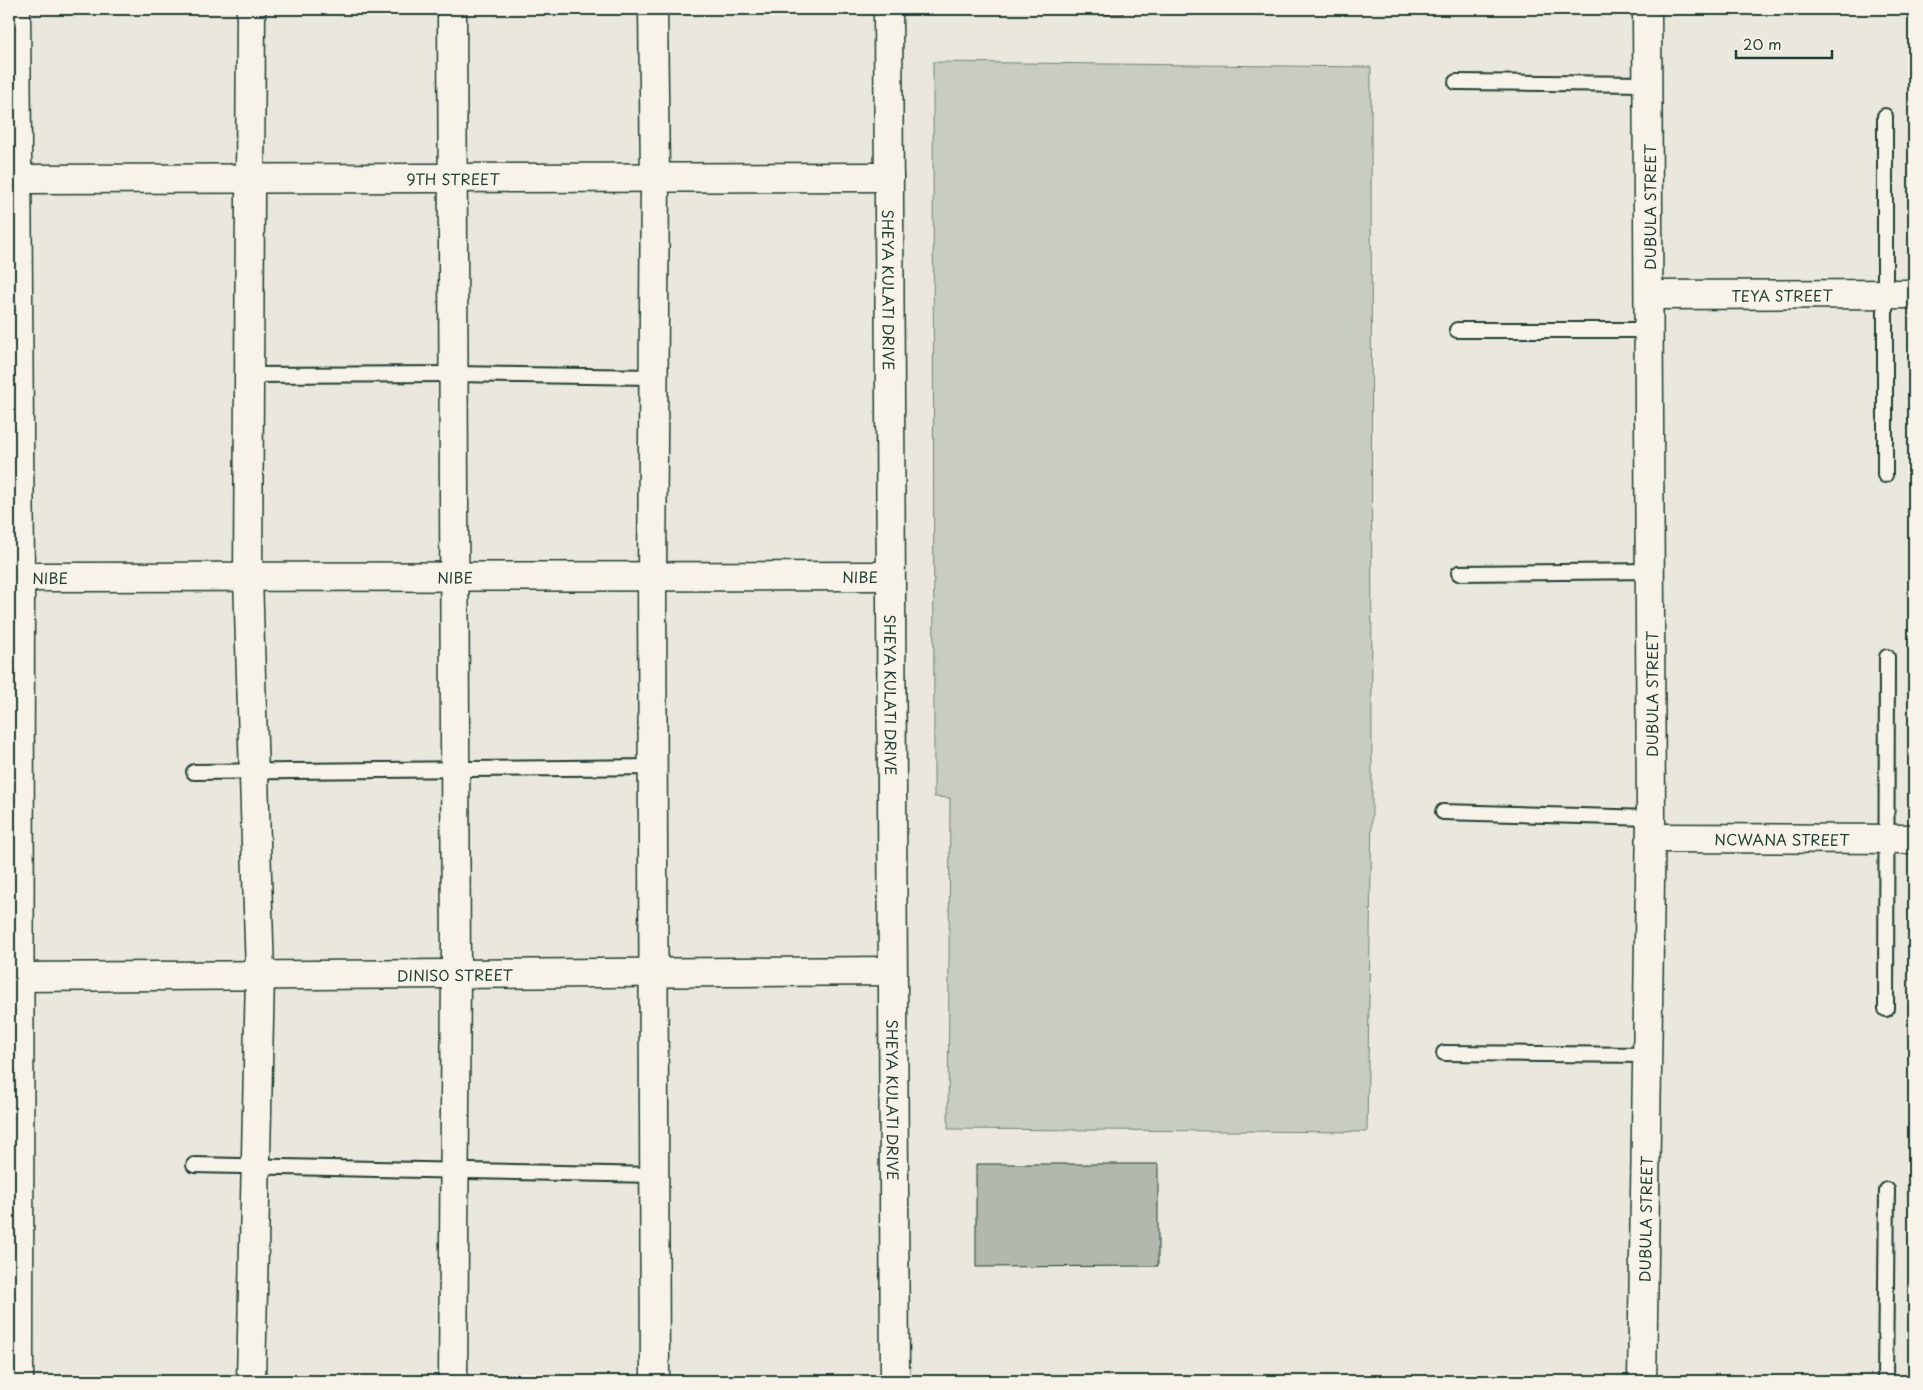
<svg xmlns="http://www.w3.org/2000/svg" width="1923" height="1390" font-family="'Playpen Sans',sans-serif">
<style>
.green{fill:#c8ccc1;stroke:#74847a}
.building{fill:#b2b8ae;stroke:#1f3d34}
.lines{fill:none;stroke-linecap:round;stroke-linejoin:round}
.lane-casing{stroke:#1f3d34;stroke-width:18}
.street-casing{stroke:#1f3d34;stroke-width:31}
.secondary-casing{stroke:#1f3d34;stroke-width:31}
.lane{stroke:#f7f3e8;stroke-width:14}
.street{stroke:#f7f3e8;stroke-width:28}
.secondary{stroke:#f7f3e8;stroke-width:28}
.labels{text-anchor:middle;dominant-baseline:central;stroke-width:4;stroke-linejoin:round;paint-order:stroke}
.street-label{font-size:15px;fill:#1f3d34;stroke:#f7f3e8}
</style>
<rect width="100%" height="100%" fill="#eae8dd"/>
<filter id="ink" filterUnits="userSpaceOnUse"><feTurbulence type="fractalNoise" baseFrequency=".02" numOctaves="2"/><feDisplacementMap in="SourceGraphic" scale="10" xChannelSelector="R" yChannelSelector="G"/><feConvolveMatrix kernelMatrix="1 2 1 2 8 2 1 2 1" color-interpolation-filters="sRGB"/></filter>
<g filter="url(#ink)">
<path class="green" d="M933,62l438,5 1,741 -5,324 -419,-3 2,-331 -16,-1z"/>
<path class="building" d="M1091,9h32v5l-32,1z
M976,1164h182v102l-182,1z"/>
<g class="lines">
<g class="lane-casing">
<path id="lane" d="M1456,82l192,2
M1457,330h193
M250,375l203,-1 200,3
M1885,475v-359
M1459,573l191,-2
M194,772l459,-5
M1443,812l208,6
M1886,1009l1,-352
M1444,1053l204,2
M194,1165l461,10
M1885,1381l2,-191"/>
</g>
<g class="street-casing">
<g id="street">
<path d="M16,9l4,568 -1,804"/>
<path d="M251,9l-3,568 12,398 -9,406"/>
<path d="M452,9l4,965 -3,407"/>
<path d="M653,9l2,169 -3,398 3,805"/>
<path id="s1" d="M17,179l872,-2"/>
<path id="s2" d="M1650,295l264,-1"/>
<path id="s3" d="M20,577l869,-1"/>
<path id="s4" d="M1651,838l263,1"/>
<path id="s5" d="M19,977l873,-6"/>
<path id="s6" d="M1642,1381l9,-563 -4,-809"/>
</g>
</g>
<g class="secondary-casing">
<g id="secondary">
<path id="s7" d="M888,9l7,1372"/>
</g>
</g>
<use href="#lane" class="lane"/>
<use href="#street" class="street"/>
<use href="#secondary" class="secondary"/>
</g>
</g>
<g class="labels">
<g class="street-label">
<text stroke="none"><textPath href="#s1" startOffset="436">9TH STREET</textPath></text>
<text transform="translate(1649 207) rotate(-90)">DUBULA STREET</text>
<text stroke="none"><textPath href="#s7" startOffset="281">SHEYA KULATI DRIVE</textPath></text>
<text stroke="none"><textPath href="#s2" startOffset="132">TEYA STREET</textPath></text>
<text stroke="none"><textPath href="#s3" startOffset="840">NIBE</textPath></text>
<text stroke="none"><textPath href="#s3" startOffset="30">NIBE</textPath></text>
<text stroke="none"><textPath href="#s3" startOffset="435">NIBE</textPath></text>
<text transform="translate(1651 694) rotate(-90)">DUBULA STREET</text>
<text stroke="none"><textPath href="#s7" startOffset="686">SHEYA KULATI DRIVE</textPath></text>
<text stroke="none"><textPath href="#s4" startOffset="131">NCWANA STREET</textPath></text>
<text stroke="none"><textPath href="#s5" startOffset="436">DINISO STREET</textPath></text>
<text stroke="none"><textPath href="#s7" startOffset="1091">SHEYA KULATI DRIVE</textPath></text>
<text stroke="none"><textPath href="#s6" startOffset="162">DUBULA STREET</textPath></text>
</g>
</g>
<rect width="1923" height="1390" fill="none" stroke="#f7f3e8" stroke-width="30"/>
<rect x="15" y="15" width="1893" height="1360" fill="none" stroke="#1f3d34" stroke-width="2" filter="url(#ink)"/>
<path d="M1736 50v8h96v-8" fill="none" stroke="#1f3d34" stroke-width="2.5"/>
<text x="1743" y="50" font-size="15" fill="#1f3d34" stroke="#f7f3e8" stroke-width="4" paint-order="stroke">20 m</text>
</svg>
